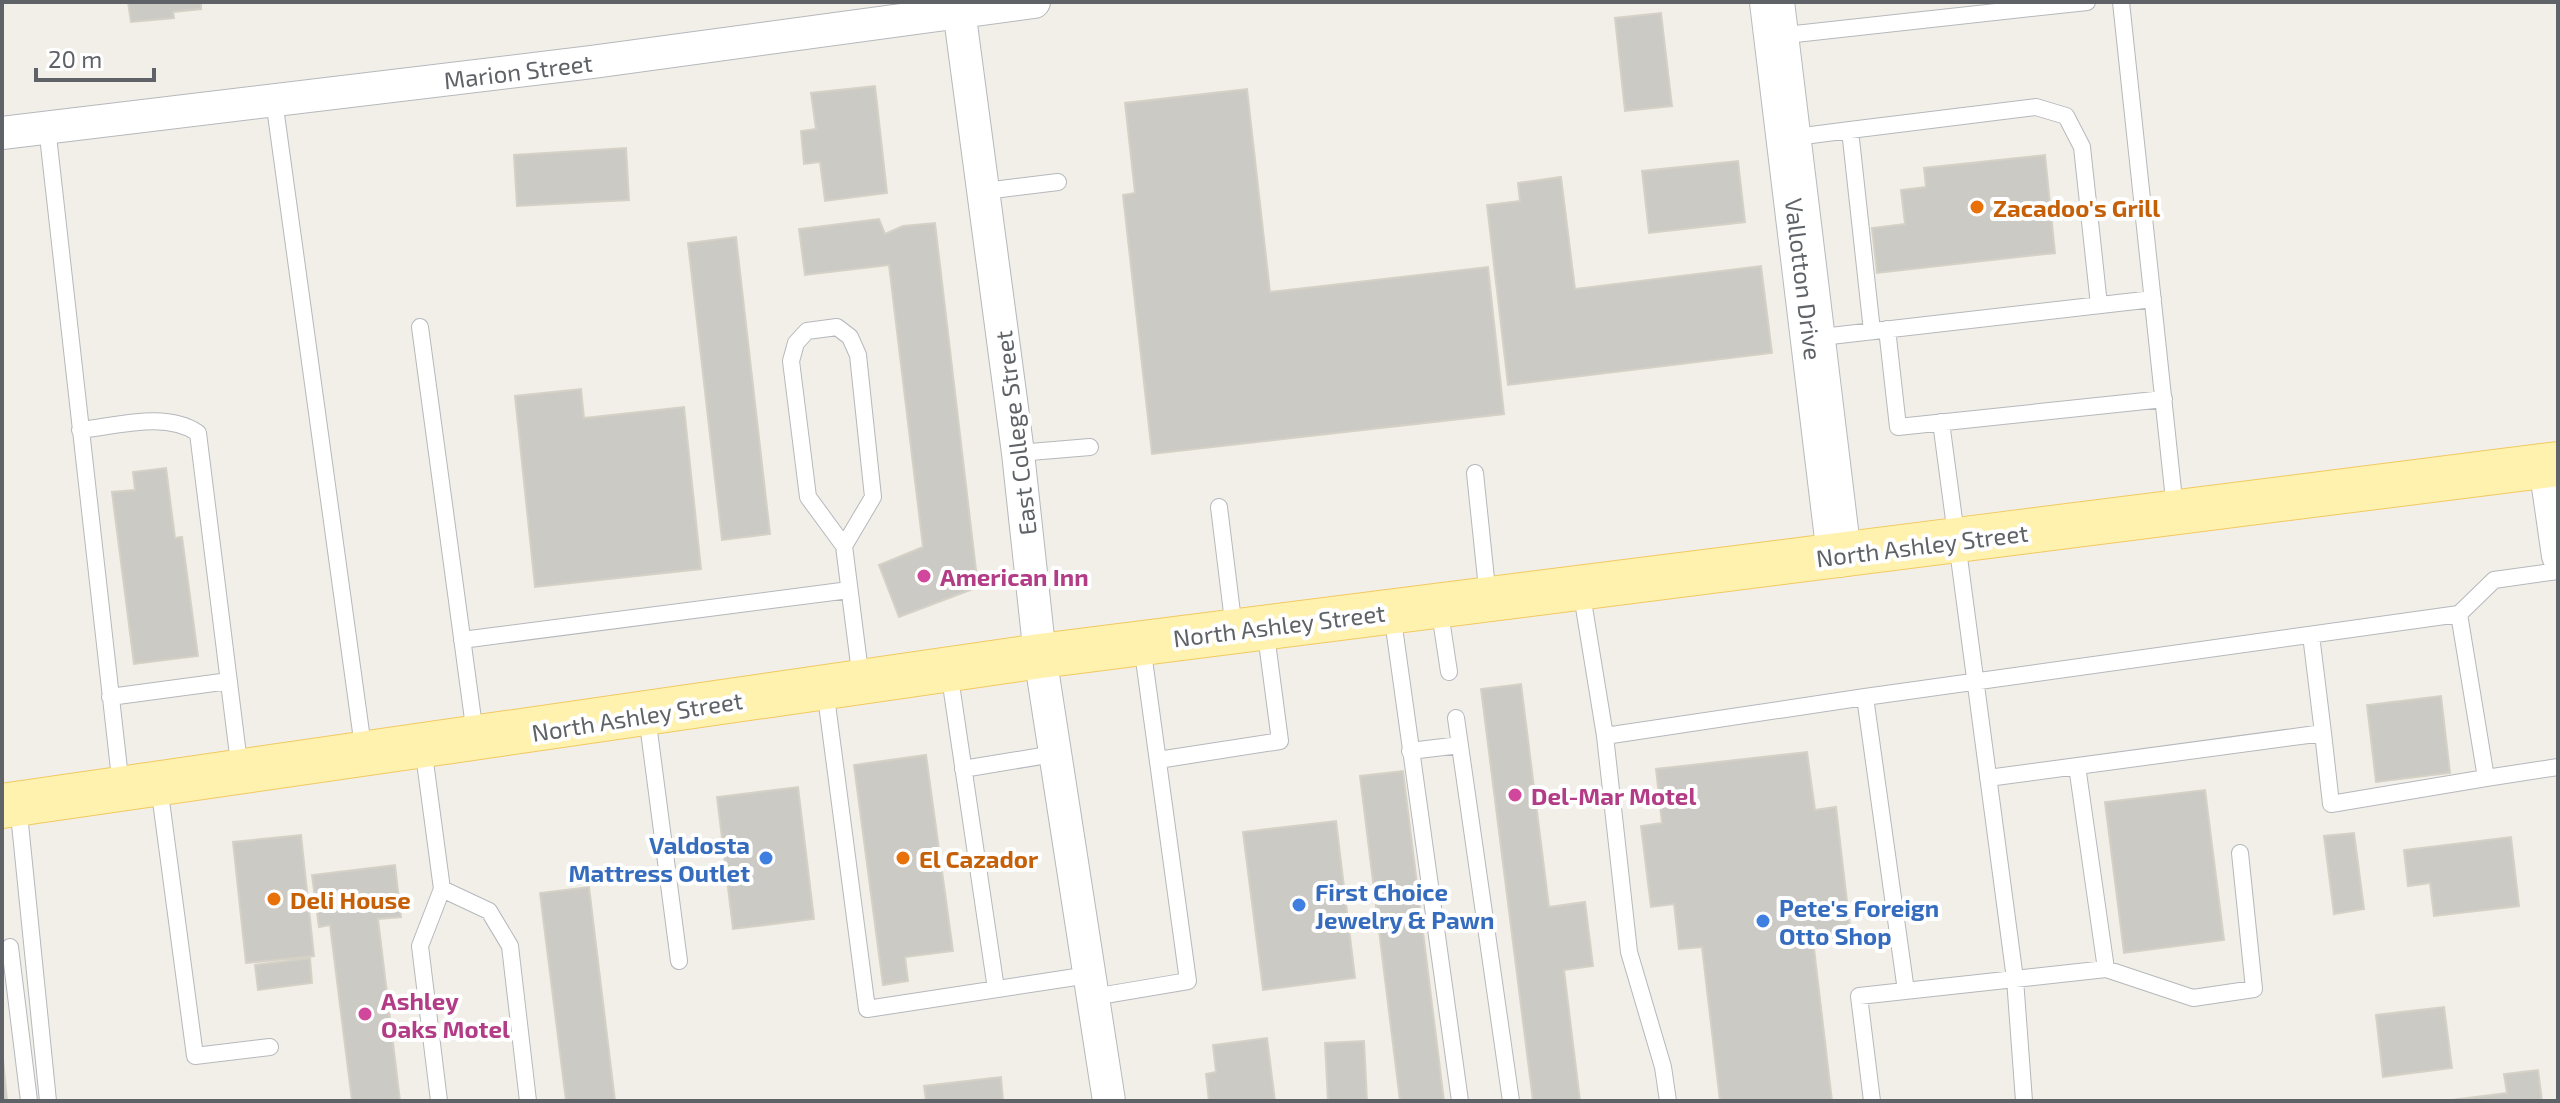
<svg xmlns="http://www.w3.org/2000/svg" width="2560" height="1103" font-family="'Exo 2',sans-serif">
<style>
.building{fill:#cccac5;stroke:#d6d1c6;stroke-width:2}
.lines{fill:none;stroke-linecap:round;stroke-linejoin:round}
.lane-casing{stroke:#b5b8bc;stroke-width:18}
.street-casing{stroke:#b5b8bc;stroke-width:34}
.secondary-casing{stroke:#b6babf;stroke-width:46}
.primary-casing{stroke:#f2c960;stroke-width:46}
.lane{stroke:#fff;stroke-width:16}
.street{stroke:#fff;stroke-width:32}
.secondary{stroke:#fff;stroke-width:44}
.primary{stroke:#fff2af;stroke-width:44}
.food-dot{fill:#e8710a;stroke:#fff;stroke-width:3}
.hotel-dot{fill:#d1479c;stroke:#fff;stroke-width:3}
.shop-dot{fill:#3f7fe0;stroke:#fff;stroke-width:3}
.labels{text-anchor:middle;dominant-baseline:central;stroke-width:8;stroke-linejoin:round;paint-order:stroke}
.street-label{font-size:24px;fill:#5f6368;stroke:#fff}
.food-label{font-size:24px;font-weight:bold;fill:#c56008;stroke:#fff;text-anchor:start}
.hotel-label{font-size:24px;font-weight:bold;fill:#b23c85;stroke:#fff;text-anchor:start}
.shop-label{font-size:24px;font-weight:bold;fill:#366cbe;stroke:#fff;text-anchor:start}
</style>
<rect width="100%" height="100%" fill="#f1efe8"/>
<path class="building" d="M128,2h73v7l-28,3 1,6 -43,4z
M1661,13l11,93 -47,5 -10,-93z
M875,86l12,107 -62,8 -5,-39 -16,2 -3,-33 15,-2 -5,-36z
M1247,89l23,203 218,-25 16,147 -352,40 -29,-259 12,-2 -10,-90z
M626,148l3,52 -112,6 -3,-51z
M2045,155l10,98 -178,20 -5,-45 33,-4 -4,-34 25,-3 -2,-19z
M1738,161l7,61 -96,11 -7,-62z
M1561,177l14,112 186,-23 11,87 -264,32 -21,-180 33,-4 -2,-18z
M879,219l6,15 18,-8 32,-3 43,364 -79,30 -20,-52 44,-18 -34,-282 -84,10 -6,-46z
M736,237l34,297 -48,6 -34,-297z
M581,389l3,29 100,-11 17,162 -166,18 -20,-191z
M166,468l9,70 7,-1 16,119 -64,8 -22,-172 23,-2 -2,-18z
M1521,684l28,223 36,-5 8,64 -29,4 16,131h-47l-52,-412z
M2441,696l9,77 -74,9 -9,-77z
M1807,752l8,58 21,-3 15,129 -38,4 19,161h-112l-18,-154 -23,2 -5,-45 -23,3 -10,-81 21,-3 -6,-54z
M926,755l27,196 -48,6 3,24 -25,4 -29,-220z
M1403,771l41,330h-44l-40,-325z
M798,787l16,132 -81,10 -16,-132z
M2205,790l19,150 -100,13 -19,-151z
M1336,821l19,157 -92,12 -20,-158z
M2354,833l10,76 -30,5 -10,-78z
M301,835l13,121 -68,7 -13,-121z
M2511,837l8,69 -85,10 -4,-33 -22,3 -4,-36z
M395,865l6,52 -23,2 22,182h-48l-22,-176 -11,2 -7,-52z
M589,887l26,214h-49l-26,-208z
M310,958l2,25 -54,7 -3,-25z
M2444,1007l8,61 -69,9 -7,-62z
M1267,1038l8,63h-66l-3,-27 10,-2 -3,-27z
M1364,1041l3,60h-39l-3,-58z
M2,1049l5,52h-5z
M2538,1070l4,31h-98l63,-8 -3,-19z
M1001,1077l2,24h-77l-2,-15z"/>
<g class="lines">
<g class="lane-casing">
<path id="lane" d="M2121,2l54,507
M1777,36l310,-34
M274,100l90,654
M47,127l74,660
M1788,138l62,-8
M985,191l73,-9
M420,327l55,407
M1887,329l11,98 266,-28
M1872,331l-22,-201 186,-23 30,9 16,31 17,158
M1813,338l340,-39
M80,430c38,-4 86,-19 118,3l42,338
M1018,453l72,-6
M1475,473l13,125
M1219,507l15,122
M844,546l29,-49 -15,-142 -8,-18 -13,-10 -30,4 -11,12 -5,18 17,136 36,49 17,134
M1581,589l24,147 24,216 34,115 5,34
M1439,606l10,66
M1392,613l68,488
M2459,614l35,-34 64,-9
M462,640l387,-50
M949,671l47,318
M825,689l42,320 222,-34
M110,697l119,-16
M647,716l32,245
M1456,718l55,383
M2323,733l8,71 155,-26
M1605,736l260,-39
M423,747l19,142 -22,57 19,155
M1410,751l50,-6
M1158,760l122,-19 -15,-114
M2077,766l29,203
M963,769l91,-15
M1988,778l335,-45 -12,-98
M159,786l36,270 75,-9
M18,804l30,297
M442,889l47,22 21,35 18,155
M10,947l19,154
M1906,991l-41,-294 594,-83 27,164 72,-11
M1093,997l95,-16 -46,-336
M1872,1101l-13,-105 156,-17 -74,-557
M2024,1101l-9,-122 91,-10 87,29 61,-9 -14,-136"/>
</g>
<g class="street-casing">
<path id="street" d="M958,2l60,451 22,203 69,445
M2,133l590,-71 442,-60
M2545,466l13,90"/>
</g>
<g class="secondary-casing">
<path id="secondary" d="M1772,2l67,553"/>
</g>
<g class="primary-casing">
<path id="primary" d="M2,806l1038,-150 1518,-192"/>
</g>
<use href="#lane" class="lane"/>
<use href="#street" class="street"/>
<use href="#secondary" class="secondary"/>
<use href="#primary" class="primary"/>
</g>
<g class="food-dot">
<circle cx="1977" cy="207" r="8"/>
<circle cx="903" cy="858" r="8"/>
<circle cx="274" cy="899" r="8"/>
</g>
<g class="hotel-dot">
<circle cx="924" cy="576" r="8"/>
<circle cx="1515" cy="795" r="8"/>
<circle cx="365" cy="1014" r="8"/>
</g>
<g class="shop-dot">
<circle cx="766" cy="858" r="8"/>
<circle cx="1299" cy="905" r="8"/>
<circle cx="1763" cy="921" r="8"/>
</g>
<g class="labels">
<g class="street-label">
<text transform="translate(518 71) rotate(-7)">Marion Street</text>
<text transform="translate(1804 279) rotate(83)">Vallotton Drive</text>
<text transform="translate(1015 433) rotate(-97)">East College Street</text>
<text transform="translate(1922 545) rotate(-7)">North Ashley Street</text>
<text transform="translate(1279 625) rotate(-7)">North Ashley Street</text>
<text transform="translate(637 716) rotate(-9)">North Ashley Street</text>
</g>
<g class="food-label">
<text x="1993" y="207">Zacadoo's Grill</text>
<text x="919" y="858">El Cazador</text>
<text x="290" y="899">Deli House</text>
</g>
<g class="hotel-label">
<text x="940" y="576">American Inn</text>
<text x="1531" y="795">Del-Mar Motel</text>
<text x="381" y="1000">Ashley<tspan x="381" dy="28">Oaks Motel</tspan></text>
</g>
<g class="shop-label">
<text x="750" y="844" text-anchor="end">Valdosta<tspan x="750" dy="28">Mattress Outlet</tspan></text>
<text x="1315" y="891">First Choice<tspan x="1315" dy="28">Jewelry &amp; Pawn</tspan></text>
<text x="1779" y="907">Pete's Foreign<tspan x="1779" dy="28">Otto Shop</tspan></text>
</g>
</g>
<rect width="2560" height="1103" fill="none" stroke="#5f6368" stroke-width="8"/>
<path d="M36 68v12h118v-12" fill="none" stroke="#5f6368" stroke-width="4"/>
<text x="48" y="68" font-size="24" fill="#5f6368" stroke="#ffffff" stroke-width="6" paint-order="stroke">20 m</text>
</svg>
